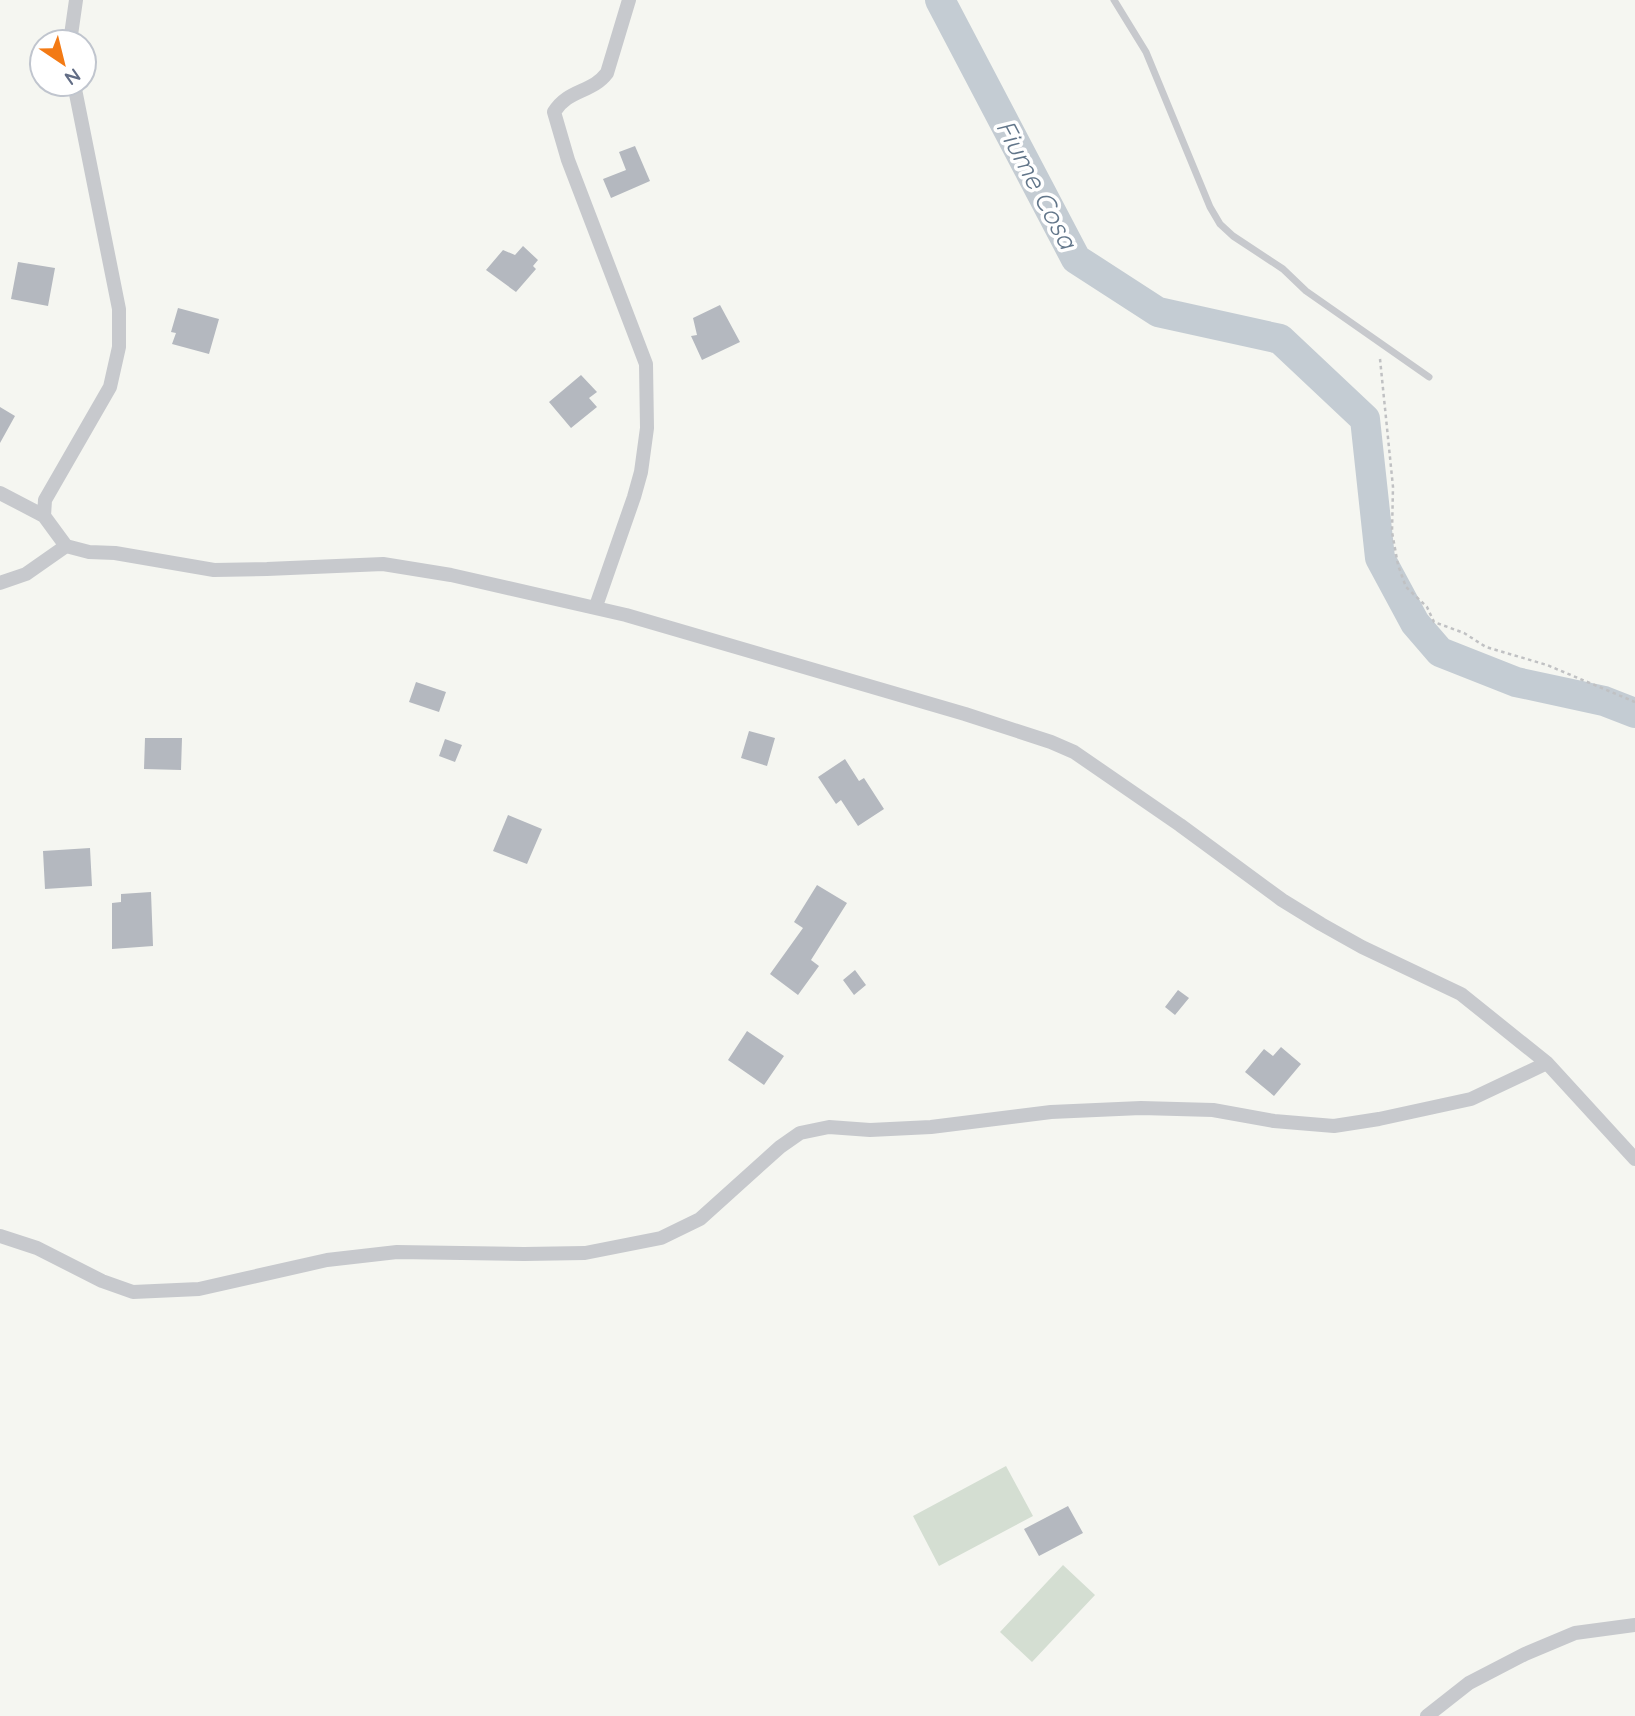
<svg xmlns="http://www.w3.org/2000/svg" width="1635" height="1716" font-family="Quicksand,sans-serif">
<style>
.green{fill:#d4ded2}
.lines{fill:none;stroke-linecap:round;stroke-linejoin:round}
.river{stroke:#c4ccd3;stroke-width:30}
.building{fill:#b4b8bf}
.path{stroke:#c0c1c3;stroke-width:2.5;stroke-dasharray:3.5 3.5;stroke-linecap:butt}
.service{stroke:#c7c9cd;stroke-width:7}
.minor{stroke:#c7c9cd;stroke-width:14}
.labels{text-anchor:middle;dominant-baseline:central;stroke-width:7;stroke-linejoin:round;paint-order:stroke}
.water-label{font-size:26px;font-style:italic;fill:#62768a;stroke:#fff}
</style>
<rect width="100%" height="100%" fill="#f5f6f1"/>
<path class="green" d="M1006,1466l27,50 -94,50 -26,-50z
M1063,1565l32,30 -63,67 -32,-30z"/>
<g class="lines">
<path class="river" d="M940,0l136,259 82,53 122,27 85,80 15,139 35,65 25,29 76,30 88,19 31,12"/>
</g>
<path class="building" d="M635,146l15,35 -39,17 -8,-19 23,-9 -7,-18z
M523,246l15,14 -5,6 3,3 -20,23 -30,-22 17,-20 12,5z
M18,262l37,6 -7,38 -37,-7z
M720,305l20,37 -38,18 -11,-24 6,-1 -4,-17z
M178,308l41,11 -10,35 -37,-10 4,-11 -5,-1z
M581,375l16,17 -8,6 8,9 -26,21 -22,-26z
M0,407l15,9 -15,27z
M416,682l30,10 -7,20 -30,-10z
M749,731l26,7 -8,28 -26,-8z
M145,738h37l-1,32 -37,-1z
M445,739l17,6 -7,17 -16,-6z
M845,759l14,22 5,-3 20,31 -26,17 -17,-26 -5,4 -18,-27z
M508,815l34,14 -15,35 -34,-13z
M90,848l2,38 -47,3 -2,-38z
M817,885l30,18 -36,57 8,6 -21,29 -28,-21 33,-46 -9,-6z
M151,892l2,54 -41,3v-46l9,-1v-8z
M855,970l11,15 -12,10 -11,-15z
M1178,990l11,8 -14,17 -10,-8z
M747,1031l37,25 -20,29 -36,-25z
M1281,1047l20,17 -27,32 -29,-24 19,-23 9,7z
M1068,1506l15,27 -44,23 -15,-27z"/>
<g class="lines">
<path class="path" d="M1380,359l13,128 -1,45 6,33 8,22 21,20 7,15 30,11 22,14 61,18 88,37"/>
<path class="service" d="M1114,0l32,52 64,155 10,17 13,12 50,33 23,22 123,86"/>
<path class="minor" d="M70,42l6,-42
M0,493l44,23
M66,546l-22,-30 1,-16 65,-113 9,-40v-38l-45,-225
M0,583l26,-9 40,-28 23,6 26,1 99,17 53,-1 116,-5 68,11 175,40 339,99 86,28 23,10 106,73 102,75 39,24 41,23 99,47 86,69 88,96
M596,606l38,-109 7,-25 6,-44 -1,-64 -78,-204 -14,-48c14,-23 38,-19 53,-39l22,-73
M0,1236l37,12 65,33 31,11 66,-3 128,-29 70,-8 127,2 61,-1 76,-15 39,-19 80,-72 20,-14 29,-6 41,3 61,-3 120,-15 90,-4 72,2 61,11 60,5 45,-7 92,-20 76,-36
M1427,1716l42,-33 56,-29 50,-21 60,-8"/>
</g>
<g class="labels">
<g class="water-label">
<text transform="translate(1037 184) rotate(62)">Fiume Cosa</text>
</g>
</g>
<g transform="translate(63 63) rotate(145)"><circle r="33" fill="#ffffff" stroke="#c0c5ce" stroke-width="2"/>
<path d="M0-5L12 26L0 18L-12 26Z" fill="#f37a14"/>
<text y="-10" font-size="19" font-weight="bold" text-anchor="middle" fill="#626d85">N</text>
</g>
</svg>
